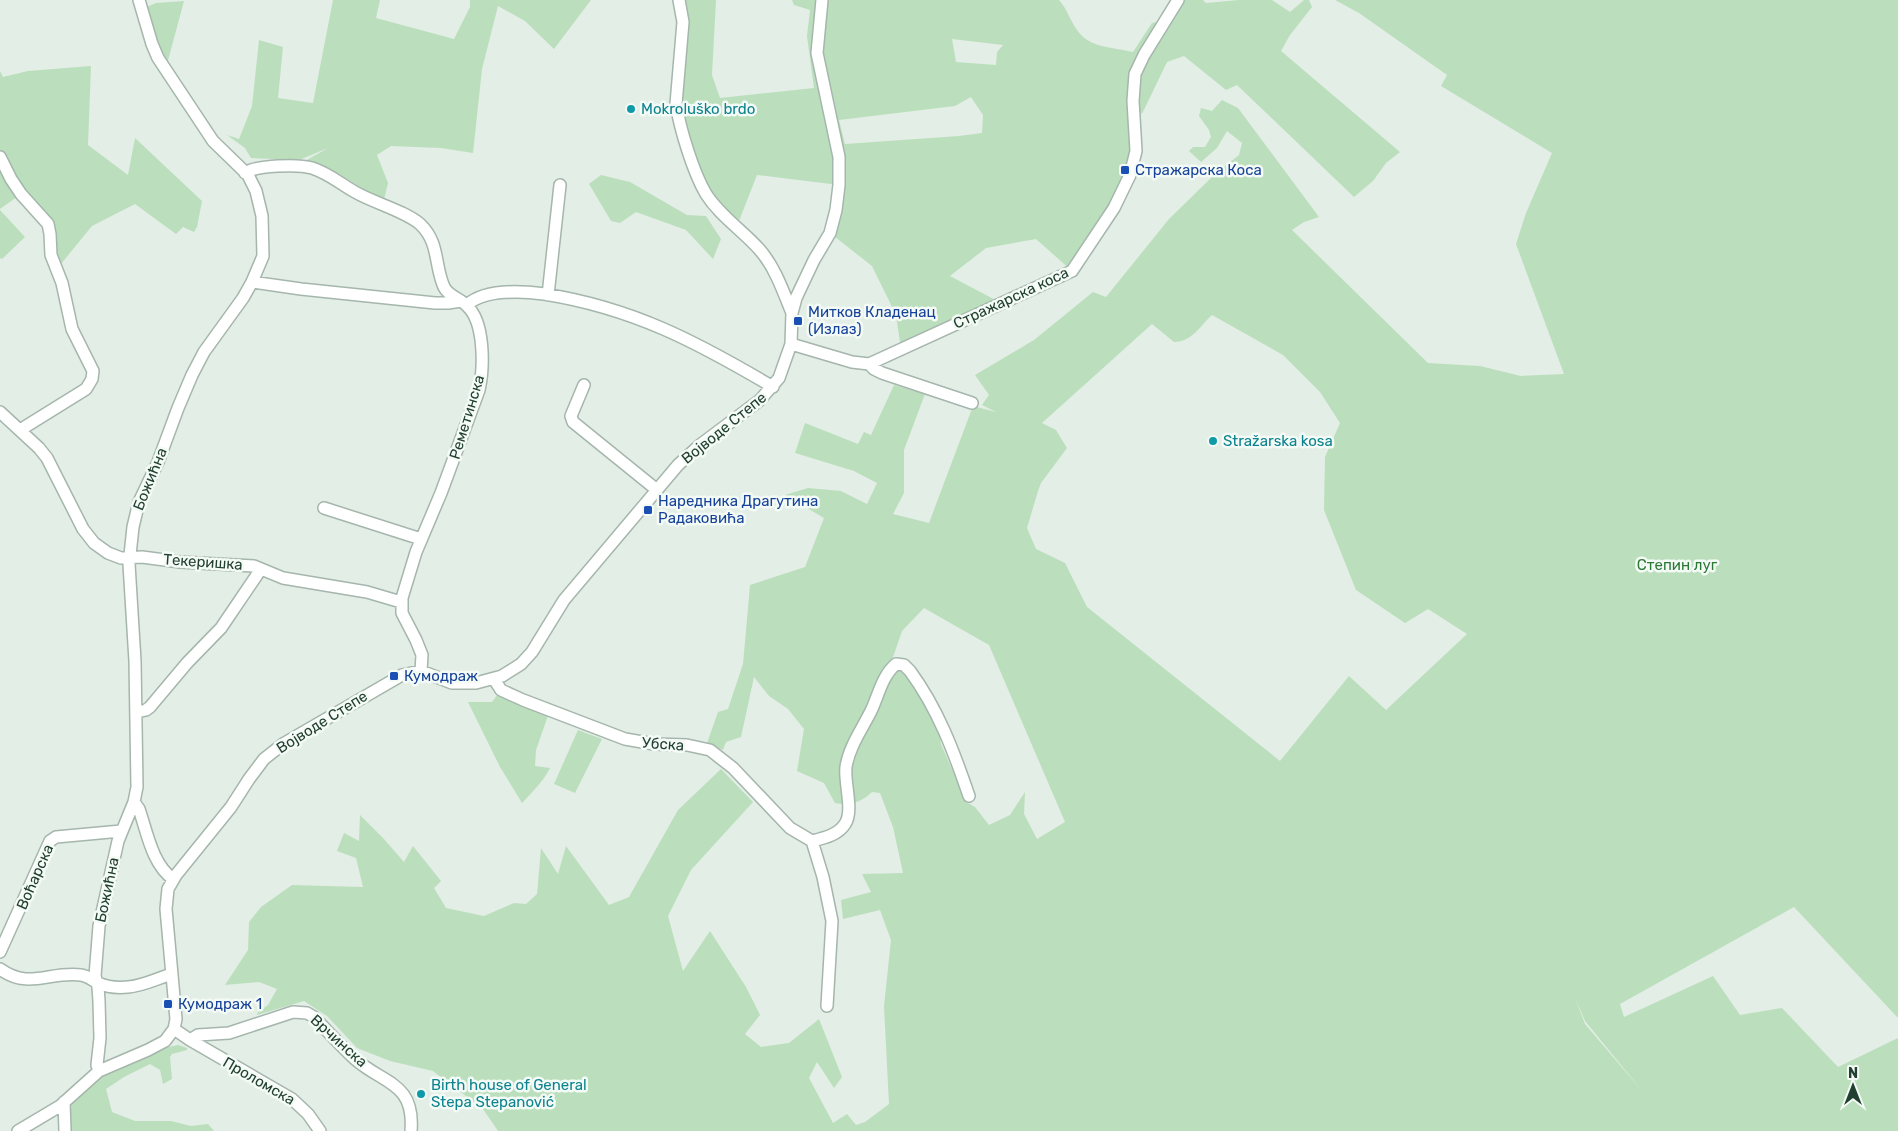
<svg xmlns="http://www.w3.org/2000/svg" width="1898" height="1131" font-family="Rubik,sans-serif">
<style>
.green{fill:#bbdfbc;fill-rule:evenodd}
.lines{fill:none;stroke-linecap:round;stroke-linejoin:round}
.minor-casing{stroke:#a5b6ac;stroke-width:14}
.minor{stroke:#fff;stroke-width:11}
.culture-dot{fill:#0f9aa8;stroke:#f4faf6;stroke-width:2}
.transit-dot{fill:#1a4fb4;stroke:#f4faf6;stroke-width:2}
.labels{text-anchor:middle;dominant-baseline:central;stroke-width:5;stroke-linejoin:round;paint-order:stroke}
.culture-label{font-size:15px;fill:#0d838f;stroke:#f4faf6;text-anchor:start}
.transit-label{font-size:15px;fill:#164399;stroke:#f4faf6;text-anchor:start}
.street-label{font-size:15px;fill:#224030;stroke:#f4faf6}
.park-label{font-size:15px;fill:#2a7935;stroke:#f4faf6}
</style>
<rect width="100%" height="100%" fill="#e3eee6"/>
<path class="green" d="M333,0h47l-4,18 78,21 16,-32v-7h121l-37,49 -29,-28 -27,-15 -16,63 -9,84 -32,-5 -50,-2 -14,9 11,28 -4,17c-27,-11 -50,-36 -79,-39l23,-13 -29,12 -48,-2 -6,-10 -18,-13 12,4 13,-33 7,-66 24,7 -5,51 35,5z
M682,0h34l-4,75 8,23 94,-10 -7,-52 3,-26 -16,-5 -2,-5h267c8,9 11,20 18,30 13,19 37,17 56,22l19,-29 15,-3 11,-20h25l3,3 33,-3h33l18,12 14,-12h5l3,7 -22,28 -9,16 119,101 -14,11 -13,18 -19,16 -117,-112 -11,5 -42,-34 -17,6 -25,52 -8,-12v59l-62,110 -36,-32 -50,9 -36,28 51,27 -100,46 -5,-34 -24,-49 -42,-33 9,-48 -82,-10 -20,51 -29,-32 -20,-50 -13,-71zM952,39l51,6 -6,7 -1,13 -40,-3zM971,97l12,18 -1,18 -23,3 -114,8 -6,-24 116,-14z
M1335,0h563v1018l-104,-111 -174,97 4,13 89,-41 27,39 42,-7 56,59 60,-29v93h-1400l-15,-22 -50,-38 -43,-10 -33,-13 -30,-32 -23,-15 -47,14 1,-3 10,-7 9,-16 -18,-7 -34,3 23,-35 1,-28 12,-15 31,-22 71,2 -7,-29 -19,-7 7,-18 15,8 1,-26 23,23 21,24 9,-16 28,35 -7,7 12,20 38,8 30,-13 12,1 11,-10 4,-46 17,26 8,-28 43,59 20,-8 49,-87 43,-41 32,33 -62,68 -23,46 15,55 27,-40 36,56 14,28 -15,19 16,13 28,-4 30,-24 23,58 -8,11 -17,-26 -8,16 24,45 14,-9 9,11 9,-3 24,-18 -5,-98 7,-66 -11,-30 -37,9 -2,-19 30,-8 -9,-18 41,-1 -10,-46 -13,-34 -8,-1c-10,10 -23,14 -37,11l-11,-20 -27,-12 7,-42 -16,-20 -19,-13 -15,-19 -13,60 -15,5 -3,8 -16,-7 11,-31 10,-3 15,-45 7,-79 55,-18 19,-49 -39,-23 23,-7 33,3 26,13 10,-21 -23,-12 -59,-18 10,-30 53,21 6,-12 7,3 23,-50 31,9 -21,56v43l-11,21 36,9 44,-117 23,6 -14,-7 7,-10 -14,-20 59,-35 59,-48 13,5 63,-78 43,-42 27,-22 3,-12 -15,-12 -10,17 -16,14 -12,-11 4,-4h12l6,-10 -2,-7 -10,-14 2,-8 11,3 10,-11 16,8 81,109 -15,5 -12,8 136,133 52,3 41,10 43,-2 -48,-130 10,-31 26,-60 -111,-67 6,-11 -88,-62zM1212,315l71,40 37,37 20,31 -15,34 -1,53 32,80 49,33 23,-14 39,25 -81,76 -37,-34 -69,85 -193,-154 -22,-44 -29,-14 -9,-21 11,-37 3,-8 26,-35 -11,-18 -14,-7 110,-99 22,18c18,0 26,-16 38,-27zM924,608l65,37 76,177 -28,17 -13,-25 1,-22 -15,23 -21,10 -14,-18 -9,-5 -25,-58 -3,-23 -23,-35 -23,-26 10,-29zM1575,998l10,23 58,71 -58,-68z
M184,1l-18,67 -24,-59 14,-6z
M91,66l-3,79 40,30 7,-37 67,63 -5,26 -3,5 -11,-5 -7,7 -41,-30 -43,22 -36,44 -6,-36 -29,-40 -21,15v-138l3,6 25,-6z
M601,175l29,7 57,33 19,1 15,23 -8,20 -27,-29 -50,-18 -16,11 -9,-2 -22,-37z
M0,210l25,27 -23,22 -2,-1z
M501,690l49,20 -14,40 -1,16 15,2c-7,14 -17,23 -28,35l-22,-36 -32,-65h24z
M578,730l24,9 -27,54 -21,-9z
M178,1045l9,3v2l-15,4 -2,3 2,22 -9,5 -3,-14 -10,-6 -26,13 -18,12 6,23 23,9h36l20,5 17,-2 6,7h-149l2,-26 35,-31 53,-24z"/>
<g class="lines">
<g class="minor-casing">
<path id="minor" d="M679,0l4,22 -7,82c4,25 17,68 30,90 14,22 36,36 53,55 16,18 24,42 33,64
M0,157l11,22 10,15 27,30 2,10 1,21 11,28 10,46 21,42 -1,8 -6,10 -66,41
M245,173c11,-8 54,-9 67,-5 16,5 29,16 43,24 19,11 50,19 65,32 20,19 14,41 24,63 5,10 16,11 23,19 18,16 17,62 12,84l-38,103 -25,59 -14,46v15l14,27 6,15 -1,16
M252,282l49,7 134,14h13l13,-2
M548,295l12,-110
M467,305c18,-16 55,-14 77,-11 89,14 153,48 229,93
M791,344l61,18 17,2 203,-93 42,-63 16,-33 6,-24 -3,-50 2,-27 9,-19 34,-55
M869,364l5,5 8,4 90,30
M584,385l-13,31 2,6 84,68
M0,412l39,36 8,10 36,71 11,14 14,10 13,5 21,-1 38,5 74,4 29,12 84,14 34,10
M324,508l97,31
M494,679l7,11 22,10 102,39 29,5 33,1 23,5 23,18 57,60 22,13 11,36 9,44 -5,85
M137,712l9,-2 4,-3 37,-44 34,-35 40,-59
M134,802l5,7c8,23 13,55 34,70
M812,841c12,-3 26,-6 33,-17 9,-13 -1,-41 1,-57 3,-20 16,-38 25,-56 8,-17 11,-35 25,-47l8,1 6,6c28,38 44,81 59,125
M0,952l50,-111 6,-4 65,-6
M0,969c29,21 49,2 81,6 7,1 11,5 17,8 9,4 21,5 30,4 15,-1 30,-9 44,-13
M174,1029l16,11 8,-5 31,-2 64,-21 14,1 7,4c13,14 27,29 41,42 28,25 60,23 56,72
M190,1040l102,59 16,15 12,17
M99,1071l-2,-6 3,-27 -1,-37 -1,-14 -3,-11 4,-50 19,-85 16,-39 3,-15 -2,-126 -6,-97 4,-37 6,-25 19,-40 20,-54 14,-33 12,-23 39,-54 9,-16 11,-26 -1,-40 -6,-25 -8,-16 -35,-34 -55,-83 -6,-14 -13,-44
M64,1102l1,29
M18,1131l42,-25 39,-35 49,-21 17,-9 9,-12 2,-10 -10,-110 2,-20 8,-14 55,-68 18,-28 15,-20 19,-15 119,-69 19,-4 31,12h24l26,-7 19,-12 11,-12 32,-52 114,-135 22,-20 60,-45 19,-22 12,-34 1,-31 4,-15 18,-38 16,-27 6,-23 3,-25v-28l-22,-104 5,-53"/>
</g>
<use href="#minor" class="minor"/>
</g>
<g class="culture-dot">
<circle cx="631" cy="109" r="5"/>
<circle cx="1213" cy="441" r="5"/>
<circle cx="421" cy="1094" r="5"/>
</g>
<g class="transit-dot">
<rect x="1120" y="165" width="10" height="10" rx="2.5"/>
<rect x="793" y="316" width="10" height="10" rx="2.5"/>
<rect x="643" y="505" width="10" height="10" rx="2.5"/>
<rect x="389" y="671" width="10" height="10" rx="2.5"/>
<rect x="163" y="999" width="10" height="10" rx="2.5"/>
</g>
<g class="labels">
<g class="culture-label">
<text x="641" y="109">Mokroluško brdo</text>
<text x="1223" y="441">Stražarska kosa</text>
<text x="431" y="1085">Birth house of General<tspan x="431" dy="17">Stepa Stepanović</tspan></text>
</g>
<g class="transit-label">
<text x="1135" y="170">Стражарска Коса</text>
<text x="808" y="312">Митков Кладенац<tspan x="808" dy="17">(Излаз)</tspan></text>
<text x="658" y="501">Наредника Драгутина<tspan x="658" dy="17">Радаковића</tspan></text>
<text x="404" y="676">Кумодраж</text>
<text x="178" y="1004">Кумодраж 1</text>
</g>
<g class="street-label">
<text transform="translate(1011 298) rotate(-25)">Стражарска коса</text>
<text transform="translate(467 417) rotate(-73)">Реметинска</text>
<text transform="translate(724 428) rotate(-39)">Војводе Степе</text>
<text transform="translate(150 479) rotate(-68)">Божићна</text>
<text transform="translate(203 562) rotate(4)">Текеришка</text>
<text transform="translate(322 722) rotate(-32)">Војводе Степе</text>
<text transform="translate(663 744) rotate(4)">Убска</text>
<text transform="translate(35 877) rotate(-66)">Воћарска</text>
<text transform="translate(107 890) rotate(-78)">Божићна</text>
<text transform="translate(339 1041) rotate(42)">Врчинска</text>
<text transform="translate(259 1081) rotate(30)">Проломска</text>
</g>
<g class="park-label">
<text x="1677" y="565">Степин луг</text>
</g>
</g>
<g transform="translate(1853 1086)" stroke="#f4faf6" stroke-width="4" paint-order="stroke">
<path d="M0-4L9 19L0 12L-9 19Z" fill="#224030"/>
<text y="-8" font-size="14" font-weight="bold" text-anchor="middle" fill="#224030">N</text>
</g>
</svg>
